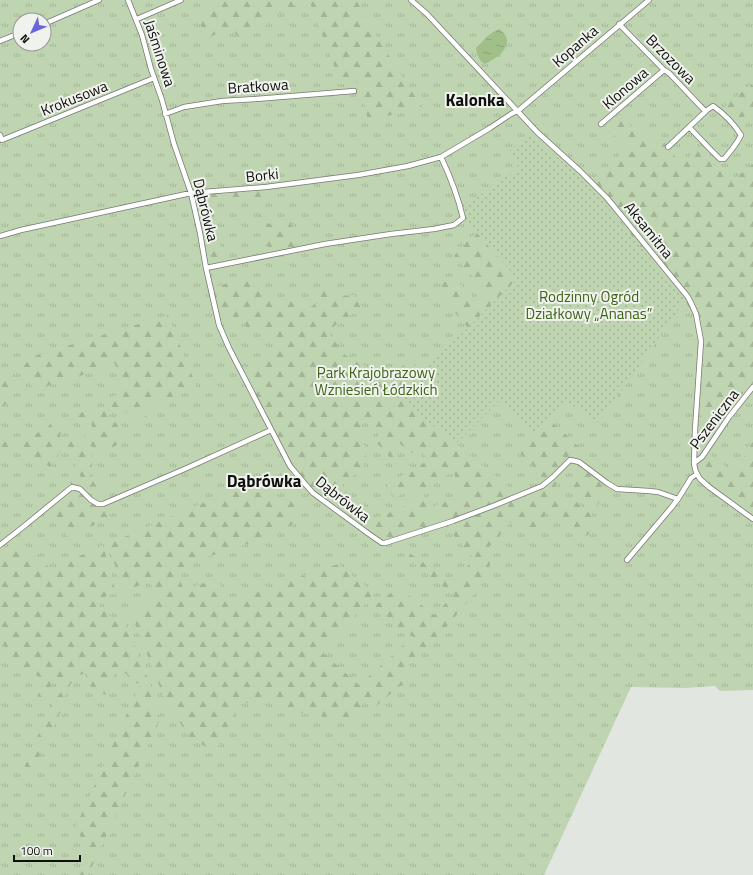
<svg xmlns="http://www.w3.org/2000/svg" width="753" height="875" font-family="'Titillium Web',sans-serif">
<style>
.grass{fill:url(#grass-tufts);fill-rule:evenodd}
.forest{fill:url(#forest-firs)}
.garden{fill:url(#garden-dots)}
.water{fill:url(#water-ripples)}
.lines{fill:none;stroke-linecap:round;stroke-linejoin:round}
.minor-casing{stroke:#777a74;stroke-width:6}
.minor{stroke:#fff;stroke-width:4.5}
.labels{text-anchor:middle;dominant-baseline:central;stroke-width:4;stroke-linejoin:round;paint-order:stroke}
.street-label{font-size:15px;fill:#0f100e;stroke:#f0f3ed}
.park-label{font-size:15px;fill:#3f6417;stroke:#f0f3ed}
.quarter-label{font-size:17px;font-weight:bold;fill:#0f100e;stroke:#f0f3ed}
</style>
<defs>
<pattern id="grass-tufts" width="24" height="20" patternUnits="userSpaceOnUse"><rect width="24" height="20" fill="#bfd4b0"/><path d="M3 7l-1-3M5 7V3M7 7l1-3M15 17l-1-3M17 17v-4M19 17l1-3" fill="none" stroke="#a3b596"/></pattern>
<pattern id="forest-firs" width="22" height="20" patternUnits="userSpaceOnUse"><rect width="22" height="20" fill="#bfd4b0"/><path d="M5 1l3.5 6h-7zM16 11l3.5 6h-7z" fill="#a3b596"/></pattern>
<pattern id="garden-dots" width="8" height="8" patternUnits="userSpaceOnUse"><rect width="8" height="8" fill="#bfd4b0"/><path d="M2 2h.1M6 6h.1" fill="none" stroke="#a3b596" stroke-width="1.8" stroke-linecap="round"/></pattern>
<pattern id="water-ripples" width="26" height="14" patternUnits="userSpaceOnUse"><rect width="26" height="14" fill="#a1c089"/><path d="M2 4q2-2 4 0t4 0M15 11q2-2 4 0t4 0" fill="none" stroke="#89a475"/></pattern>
</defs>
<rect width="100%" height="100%" fill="#e2e6e0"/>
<path class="grass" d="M0,0h753v690l-33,1 -5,-5 -30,2 -54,-1 -87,188h-544zM20,20h24v24h-24z"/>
<path class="forest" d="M227,0h129l26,45 40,62 -54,14 -8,-39 -19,2 -32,-84 -45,19 3,7 -28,12 -8,-10 -24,10 -12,-24z
M751,84l2,2v23l-18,15 -13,-15z
M619,115l18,16 27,11 7,10 11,12 18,-18 34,33 19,-15v219l-16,17 -19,27 -16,26 -4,-1v-20l6,-71v-22l-19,-39 -60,86 -71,-232 38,33 3,-5 32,-35 -22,-20z
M259,188l9,36 23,-2 6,31 -26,4 -16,-58 -44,3 14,64 -20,4 -14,-71 -3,-3 3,-4z
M476,232l40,45v3l-48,48 -30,-36 6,-10 13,-1 22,22 9,-9 -34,-38z
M251,275l19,21 40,11 12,-5 -3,-14 8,-5 12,13 15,-1 7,13 -34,23 18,24 42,23 23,-18 10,10 -23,25 124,102 24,-10 -5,-14 -22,-22 32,-31 29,27 -9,12 -18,33 8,9 11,-4 27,24 -11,15 -38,-28 -16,29 -20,-17 -24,27 1,18 -17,30 -40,48 -29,23 8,17 -12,3 -24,20 -13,-3 -10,19 -51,-9 -31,-14 -31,5 -25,48 -25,-14 -25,-38 -35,-89 29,-13 -9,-15 -27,7 -15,-46 132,-57 57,16v18l-20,13 -76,25 -25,11 8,20 34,-12 8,24 112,-38 36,29 -51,60 36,32 54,-48 -42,-28 27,-22 36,28 20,-20 -50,-39 4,-4 45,31 11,-8 8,-18 -34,-41 -4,-10 26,-9 -6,-25 -20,10 -1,8 -9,5 4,17 1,14 -45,16 -24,-16 51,-23 7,-9 -7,-3 -18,7 -6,-14 42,-24 -8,-8 -11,1 -12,-11 -5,5 5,8 -6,5 -17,-19 6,-11 -15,-11 -8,11 9,21 -3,12 1,7 -24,12 6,10 -17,10 -19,-15 -19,-21 -49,-94 42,-25 -33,-21 -5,2 -6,-12 -20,5 -8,-33z
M168,315l29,73 -45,16 4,7 -4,2 -2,-4 -5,6 4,6 -18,-3 -1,-6 -13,1 -4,-4 -3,1v8l8,7 3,17 -9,6 -16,3 -6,-6c-1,5 2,8 2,13 1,7 -2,14 -3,20h8l10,7 1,6 -7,-2 -8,-3 -9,8 24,13 1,9 -2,4 -40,16 -21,-25 21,-18 8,-3 -5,-8 5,-2 6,-4 -6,-3c1,-12 -2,-16 -11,-24l-5,4 -2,5 -7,9 -13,-9 -11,2 -3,-5 7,-3 -7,-6h-6l-17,7v-7l2,-1 4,-5c23,0 33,-7 51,-20l4,8 -1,8 5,6 10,-8 3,7h7l-1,-8 9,-3 -2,-8 -10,7 -4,-15 17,-6 3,3 7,-3 1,-6 4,3 5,-3 -3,-4 3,-3 4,2 5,-3 -4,-15 1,-2 -6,-15 -5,5 -18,7 -4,-1 -26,11 -2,-2 -17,6 1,-5 -12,3 2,-11 -6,-2 -5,-5 9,-10 9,-4z
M15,366l-2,12 -5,5 6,18 -14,6v-33z
M753,442v74l-30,-21 -23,-19 -4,-7 2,-4 9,-13 25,19 12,-9 1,-13z
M581,467l27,22 -12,18 -27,-21z
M18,544l34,25 51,-24 13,48 -12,4 -5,9 14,12 9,-3 31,76 6,31 -71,153h-11l13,-29 -10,-10 -4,-10 64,-141 -11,-6 -2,-5 -12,-2 -9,23 -18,-10v-12l-13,3 -10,19 -3,14 -30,62 -8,-3 29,-66 8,-10 -2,-10h-7l-9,21 -5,-8 7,-16 -12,-5 -26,-20 -6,-17h-1v-82h4z"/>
<path class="garden" d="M531,134l60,53 94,113 -60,86 -28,37 -29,-21 -34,33 -34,-35 -42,42h-2v1l-62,-48 74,-67 48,-48v-3l-51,-58 -2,-12 56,-39 -11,-16z"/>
<path class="water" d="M499,29c19,13 1,28 -14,35 -6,-3 -8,-9 -9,-16 7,-7 13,-15 23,-19z"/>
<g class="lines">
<g class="minor-casing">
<path id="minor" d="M128,0l14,35 9,34 11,31 12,44 17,49 9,40 6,35 13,57 10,23 61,118 15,18 8,9 56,41 13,9h3l68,-22 40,-15 49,-20 11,-9 17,-17 5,1 4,1 28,21 10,6 32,2 9,1 20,7 13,-21 6,-4
M411,0l16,14 110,118 43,39 27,27 81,99 4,8 4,9 5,27 -6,89 -1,33 1,6 2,5 3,5 9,8 44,32
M137,19l44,-19
M44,24l55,-24
M619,24l45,46 5,3 36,38
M0,41l20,-8
M165,114l19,-7 38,-6 34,-2 98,-8
M601,124l63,-54
M0,135l2,5 152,-62
M668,147l39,-37 6,-4c10,7 21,18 28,29 -4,9 -11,17 -17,24h-4l-11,-11 -20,-21
M0,236l21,-6 170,-37 75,-6 92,-12 50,-9 33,-9 49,-29 21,-14 8,-4 130,-110
M206,268l119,-24 66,-10 43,-5 20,-4 9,-7c-5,-21 -13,-42 -22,-61
M694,463l8,-6 27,-40 24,-30
M0,545l23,-18 49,-40 8,2 11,11 7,4h5l84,-36 84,-38
M627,560l44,-52 7,-9"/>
</g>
<use href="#minor" class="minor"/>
</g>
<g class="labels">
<g class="street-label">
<text transform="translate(575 46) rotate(-41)">Kopanka</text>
<text transform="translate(160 53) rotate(72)">Jaśminowa</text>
<text transform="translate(671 59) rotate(45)">Brzozowa</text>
<text transform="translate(258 86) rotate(-4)">Bratkowa</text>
<text transform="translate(625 88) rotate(-41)">Klonowa</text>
<text transform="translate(74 98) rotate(-22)">Krokusowa</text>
<text transform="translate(262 175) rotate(-6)">Borki</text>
<text transform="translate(206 210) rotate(76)">Dąbrówka</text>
<text transform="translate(649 230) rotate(51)">Aksamitna</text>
<text transform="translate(714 419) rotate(-53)">Pszeniczna</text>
<text transform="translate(343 499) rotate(38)">Dąbrówka</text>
</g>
<g class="park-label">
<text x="589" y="296">Rodzinny Ogród<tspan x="589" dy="17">Działkowy „Ananas”</tspan></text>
<text x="376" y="372">Park Krajobrazowy<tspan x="376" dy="17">Wzniesień Łódzkich</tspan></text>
</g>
<g class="quarter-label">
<text x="475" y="100">Kalonka</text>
<text x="264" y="481">Dąbrówka</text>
</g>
</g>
<g transform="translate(32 32) rotate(226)"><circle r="19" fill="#f0f3ed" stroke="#969894"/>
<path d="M0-3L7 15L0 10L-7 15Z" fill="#6c64de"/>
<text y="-6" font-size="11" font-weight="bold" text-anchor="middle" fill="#0f100e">N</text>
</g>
<path d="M14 855v6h66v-6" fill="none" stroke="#0f100e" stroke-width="2"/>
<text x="20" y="855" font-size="12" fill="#0f100e" stroke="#f0f3ed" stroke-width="3" paint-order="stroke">100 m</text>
</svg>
